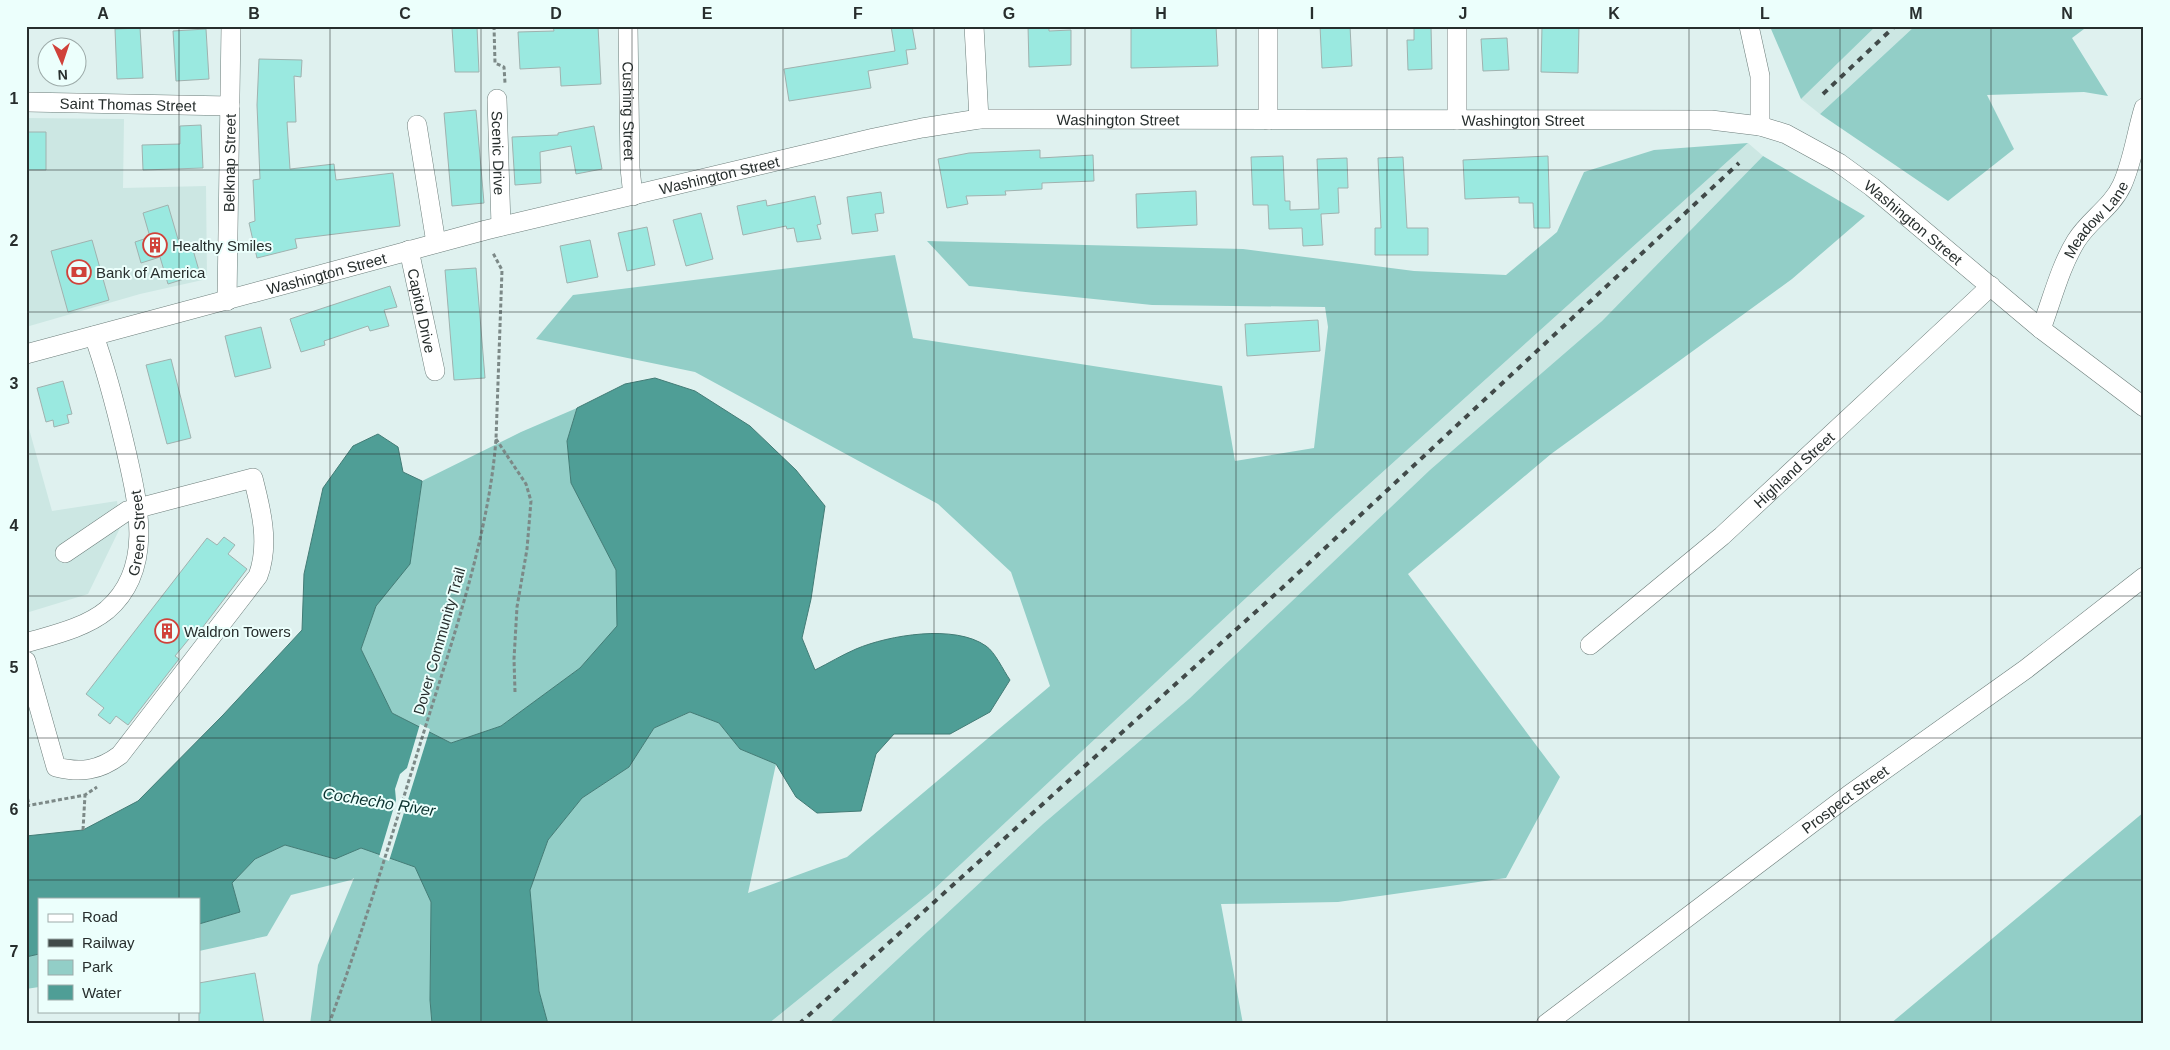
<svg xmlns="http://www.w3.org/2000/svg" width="2170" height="1050" font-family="Arial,sans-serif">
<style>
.built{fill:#cce7e3}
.green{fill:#92cec7}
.water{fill:#4f9e96;stroke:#437c76}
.pier{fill:#dff1ef}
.building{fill:#9ae9e0;stroke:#a0b2af}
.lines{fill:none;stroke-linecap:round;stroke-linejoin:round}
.minor-casing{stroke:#6c7d7a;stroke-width:20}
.path{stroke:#7c8987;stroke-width:3;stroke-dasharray:4 2.5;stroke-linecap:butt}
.minor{stroke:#fff;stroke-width:19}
.rail{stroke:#414a49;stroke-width:4;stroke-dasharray:6 6;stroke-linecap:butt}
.grid{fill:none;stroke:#272e2d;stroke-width:1;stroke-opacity:0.55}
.labels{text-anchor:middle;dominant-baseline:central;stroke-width:4;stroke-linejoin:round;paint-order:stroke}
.street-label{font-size:15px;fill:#272e2d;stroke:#ecfffc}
.poi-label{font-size:15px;fill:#272e2d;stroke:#ecfffc;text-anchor:start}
.water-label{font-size:16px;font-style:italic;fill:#0c3330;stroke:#ecfffc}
.neatline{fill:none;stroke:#272e2d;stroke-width:2}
.grid-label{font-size:16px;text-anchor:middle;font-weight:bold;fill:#272e2d}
</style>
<rect width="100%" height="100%" fill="#dff1ef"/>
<path class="built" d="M1876,26h39l-95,88 -19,-15z
M26,118l98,1 -1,69 83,-2 1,93 -67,15 -114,33z
M1748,143l15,13 -161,165 -412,377 -147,126 -215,200h-60l162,-131 406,-379z
M26,418l26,93 65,-10 3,27 -32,66 -62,19z"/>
<path class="green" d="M1774,26h102l-75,73 -30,-70z
M1915,26h173l-16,12 36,58 -24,-4 -97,3 27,54 -66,52 -128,-87z
M1748,143l-412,371 -406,379 -162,131h-220l-9,-33 -9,-101 18,-50 34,-42 47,-31 25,-39 37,-16 28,11 21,26 36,15 -28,129 99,-36 203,-171 -39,-114 -73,-68 -243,-132 -159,-33 37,-44 322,-40 18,83 309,48 13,75 79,-13 14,-121 -3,-20 -173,-2 -183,-19 -42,-45 316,8 171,22 92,4 51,-43 27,-60 70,-22z
M1763,156l102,60 -73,63 -241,175 -143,120 152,203 -54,101 -168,24 -117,2 22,120h-415l215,-200 147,-126 240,-228 172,-149z
M577,408l-10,33 4,42 45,87 2,56 -38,42 -79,58 -50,17 -59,-30 -31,-64 15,-43 34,-43 12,-82 99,-49z
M2144,812v212h-254z
M285,845l49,14 27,-11 55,19 15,35 -1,98 2,24h-122l8,-59 36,-87 -3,2 -60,15 -24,41 -68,15v-27l41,-12 -8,-29 23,-24z
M39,954v33l-13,2v-32z"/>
<path class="water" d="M655,378l40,13 55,35 46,44 29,36 -14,93 -9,39 13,32c14,-7 27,-15 41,-21 33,-14 99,-25 130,-3 9,6 17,24 24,34l-20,32 -40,22h-56l-18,20 -15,57 -44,2 -21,-16 -20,-33 -36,-15 -21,-26 -29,-11 -36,16 -25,39 -47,31 -34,42 -18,50 9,101 9,33h-116l-2,-24 1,-98 -16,-35 -54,-19 -26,11 -50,-14 -30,14 -23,24 8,29 -41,12v-25h-160v55l-13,3v-121l57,-6 55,-29 85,-86 79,-85 2,-56 19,-86 30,-42 25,-12 20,13 5,25 19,9 -12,83 -34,42 -15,43 31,64 59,30 50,-17 79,-58 37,-42 -1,-56 -45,-87 -4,-42 10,-33 48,-24z"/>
<path class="pier" d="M420,724l10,5 -41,132 -10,-4 17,-57 -1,-11 5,-15 7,-6z"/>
<path class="building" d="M553,26h45l3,58 -40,2 -1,-19 -40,2 -2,-37 36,-1z
M891,26h21l4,23 -10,1 2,14 -40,7 3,17 -82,13 -5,-32 111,-18z
M1028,26h21v5l22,-1v35l-42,2z
M1131,26h85l2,40 -87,2z
M1320,26h30l2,40 -30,2z
M1414,26h17l1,43 -24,1 -1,-30h7z
M1542,26h37l-1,47 -37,-1z
M477,27l2,45h-24l-3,-44z
M140,28l3,50 -26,1 -2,-50z
M206,29l3,50 -33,2 -3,-50z
M1507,38l2,32 -26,1 -2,-32z
M259,59l43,1 -1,17 -7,-1 2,46h-9l3,47 44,-5 2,16 57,-7 7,53 -105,13 2,9 -40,10 -8,-35 6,-2 -2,-41 7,-1 -3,-74z
M476,110l8,93 -32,3 -8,-93z
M201,125l2,43 -60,2 -1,-25 38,-1v-18z
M594,126l8,43 -26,5 -5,-28 -31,6 1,31 -26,2 -3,-48 46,-2v-2z
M26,132h20v38h-20z
M1040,150v8l53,-3 1,26 -52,2v6l-37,2 1,4 -40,1 2,8 -21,4 -9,-49 31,-6z
M1283,156l2,45h5v9l29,-1 -2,-50 30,-1 1,30h-10l1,25 -18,1 2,31 -20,1 -1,-18 -33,1 -1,-24h-15l-2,-48z
M1548,156l2,72h-16l-1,-25h-14v-6l-54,2 -2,-39z
M1403,157l4,71h21v27h-53v-27h6l-3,-70z
M1196,191l1,34 -60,3 -1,-34z
M881,192l3,21 -9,1 3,17 -26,3 -5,-37z
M815,196l6,28 -4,1 4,14 -24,3 -3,-14 -7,1 -1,-3 -43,9 -6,-29 29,-6 1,6z
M168,205l12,41 11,-3 9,31 -32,10 -8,-27 -19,6 -6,-21 15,-5 -7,-24z
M701,213l12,46 -27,7 -13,-46z
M647,227l8,38 -28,6 -9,-38z
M92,240l17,60 -41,12 -17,-61z
M590,240l8,37 -31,6 -7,-37z
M476,268l9,110 -31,2 -9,-110z
M390,286l7,21 -13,3 5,16 -19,5 -2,-5 -44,15 1,4 -24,7 -11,-33z
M1318,320l2,31 -73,5 -2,-32z
M261,327l10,41 -36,9 -10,-41z
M171,359l20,79 -24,6 -21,-79z
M63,381l9,33 -5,1 2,8 -15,4 -1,-7 -7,2 -9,-34z
M224,537l11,8 -7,9 19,15 -51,67 -3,-2 -18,22 4,3 -51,66 -12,-9 -6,8 -12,-9 6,-7 -18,-14 121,-156 10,7z
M255,973l9,51h-65v-41z"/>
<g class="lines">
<g class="minor-casing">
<g id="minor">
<path id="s1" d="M628,26l2,142 3,28"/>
<path d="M974,26l5,93"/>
<path d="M1457,26v94"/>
<path d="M1749,26l11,50v50"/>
<path id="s2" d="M497,99l4,127"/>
<path id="s3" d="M26,102l204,4"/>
<path d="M1268,120v-94"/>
<path d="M417,125l19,118"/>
<path id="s4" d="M409,250l26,121"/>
<path id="s5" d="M227,301l4,-275"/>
<path id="s6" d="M2041,329c11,-29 19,-62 35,-88 13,-21 36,-34 46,-56 11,-24 14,-51 22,-77"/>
<path id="s7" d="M26,354l460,-124 388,-92 48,-10 57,-9 732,1 49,6 26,8 53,29 33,24 169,142 103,78"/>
<path id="s8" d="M26,643c27,-8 59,-15 81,-33 49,-42 30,-111 18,-164 -9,-38 -18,-74 -31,-110"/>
<path id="s9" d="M1590,645l132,-109 269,-250"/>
<path d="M26,661l30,106c24,6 43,4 64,-12l138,-179c12,-32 3,-67 -5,-98l-126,33 -62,42"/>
<path id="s10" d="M1546,1024l303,-229 177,-126 118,-92"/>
</g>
</g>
<path class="path" d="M494,26l1,37 9,4 1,16
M496,439l30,45 5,17 -4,48 -10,58 -3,52 1,33
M26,792l3,13
M26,806l59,-11 12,-8
M83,830l2,-35
M329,1024c36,-98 66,-199 97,-299 28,-90 63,-192 70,-286l6,-169 -9,-17"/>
<use href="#minor" class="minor"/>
<path class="rail" d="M1823,94l72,-68
M799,1024l482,-435 458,-426"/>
</g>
<path class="grid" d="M179,26v873M330,26v998M481,26v998M632,26v998M783,26v998M934,26v998M1085,26v998M1236,26v998M1387,26v998M1538,26v998M1689,26v998M1840,26v998M1991,26v998M26,170h2118M26,312h2118M26,454h2118M26,596h2118M26,738h2118M26,880h2118M179,1011v13"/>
<defs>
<g id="building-ring" transform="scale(1.25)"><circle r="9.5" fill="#ecfffc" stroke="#d0423a" stroke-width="1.5"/><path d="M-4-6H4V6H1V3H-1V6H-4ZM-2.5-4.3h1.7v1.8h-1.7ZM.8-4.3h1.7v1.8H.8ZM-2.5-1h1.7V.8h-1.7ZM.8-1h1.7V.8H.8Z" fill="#d0423a"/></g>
<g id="bank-ring" transform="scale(1.25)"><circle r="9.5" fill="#ecfffc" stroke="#d0423a" stroke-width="1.5"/><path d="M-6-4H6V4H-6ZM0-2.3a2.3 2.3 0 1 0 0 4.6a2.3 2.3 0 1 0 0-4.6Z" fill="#d0423a"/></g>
</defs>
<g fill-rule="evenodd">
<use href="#building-ring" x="155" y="245"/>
<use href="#bank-ring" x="79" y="272"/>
<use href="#building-ring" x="167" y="631"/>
</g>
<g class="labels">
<g class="street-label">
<text stroke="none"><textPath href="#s3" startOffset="102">Saint Thomas Street</textPath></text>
<text stroke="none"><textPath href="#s1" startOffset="85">Cushing Street</textPath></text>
<text stroke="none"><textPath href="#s7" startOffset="1121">Washington Street</textPath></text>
<text stroke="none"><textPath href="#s7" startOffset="1526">Washington Street</textPath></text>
<text stroke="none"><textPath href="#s2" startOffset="54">Scenic Drive</textPath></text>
<text stroke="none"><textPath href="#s5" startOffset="138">Belknap Street</textPath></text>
<text stroke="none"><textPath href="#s7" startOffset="716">Washington Street</textPath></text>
<text stroke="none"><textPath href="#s6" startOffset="124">Meadow Lane</textPath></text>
<text stroke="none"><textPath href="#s7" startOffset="1946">Washington Street</textPath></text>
<text stroke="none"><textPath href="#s7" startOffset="311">Washington Street</textPath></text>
<text stroke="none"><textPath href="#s4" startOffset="62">Capitol Drive</textPath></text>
<text stroke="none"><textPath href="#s9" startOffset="269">Highland Street</textPath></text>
<text stroke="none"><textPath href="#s8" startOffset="174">Green Street</textPath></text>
<text transform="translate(439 641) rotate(-74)">Dover Community Trail</text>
<text stroke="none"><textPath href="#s10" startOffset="374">Prospect Street</textPath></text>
</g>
<g class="poi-label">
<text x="172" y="245">Healthy Smiles</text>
<text x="96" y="272">Bank of America</text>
<text x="184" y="631">Waldron Towers</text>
</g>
<g class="water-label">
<text transform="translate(379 802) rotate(9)">Cochecho River</text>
</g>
</g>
<rect width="2170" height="1050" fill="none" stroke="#ecfffc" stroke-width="55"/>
<rect x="38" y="898" width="162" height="115" fill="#ecfffc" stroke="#9daba9"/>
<rect x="48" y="914" width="25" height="8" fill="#ffffff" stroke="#9daba9"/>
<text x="82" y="922" font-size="15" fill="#272e2d">Road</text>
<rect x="48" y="939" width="25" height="8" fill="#414a49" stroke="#9daba9"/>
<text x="82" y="948" font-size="15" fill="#272e2d">Railway</text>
<rect x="48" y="960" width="25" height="15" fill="#92cec7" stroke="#9daba9"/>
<text x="82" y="972" font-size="15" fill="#272e2d">Park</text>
<rect x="48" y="985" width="25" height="15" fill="#4f9e96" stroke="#9daba9"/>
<text x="82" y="998" font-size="15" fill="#272e2d">Water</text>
<g transform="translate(62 62) rotate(177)"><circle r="24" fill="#ecfffc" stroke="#9daba9"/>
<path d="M0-4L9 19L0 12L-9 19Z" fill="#d0423a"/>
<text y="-8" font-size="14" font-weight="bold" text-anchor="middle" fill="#272e2d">N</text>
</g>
<rect x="28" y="28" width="2114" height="994" class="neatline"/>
<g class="grid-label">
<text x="103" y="19">A</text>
<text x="254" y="19">B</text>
<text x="405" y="19">C</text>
<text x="556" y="19">D</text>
<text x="707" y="19">E</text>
<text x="858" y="19">F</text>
<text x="1009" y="19">G</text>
<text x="1161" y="19">H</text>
<text x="1312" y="19">I</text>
<text x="1463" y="19">J</text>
<text x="1614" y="19">K</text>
<text x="1765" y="19">L</text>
<text x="1916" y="19">M</text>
<text x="2067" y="19">N</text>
<text x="14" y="104">1</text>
<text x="14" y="246">2</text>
<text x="14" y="389">3</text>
<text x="14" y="531">4</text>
<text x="14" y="673">5</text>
<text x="14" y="815">6</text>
<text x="14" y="957">7</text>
</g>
</svg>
